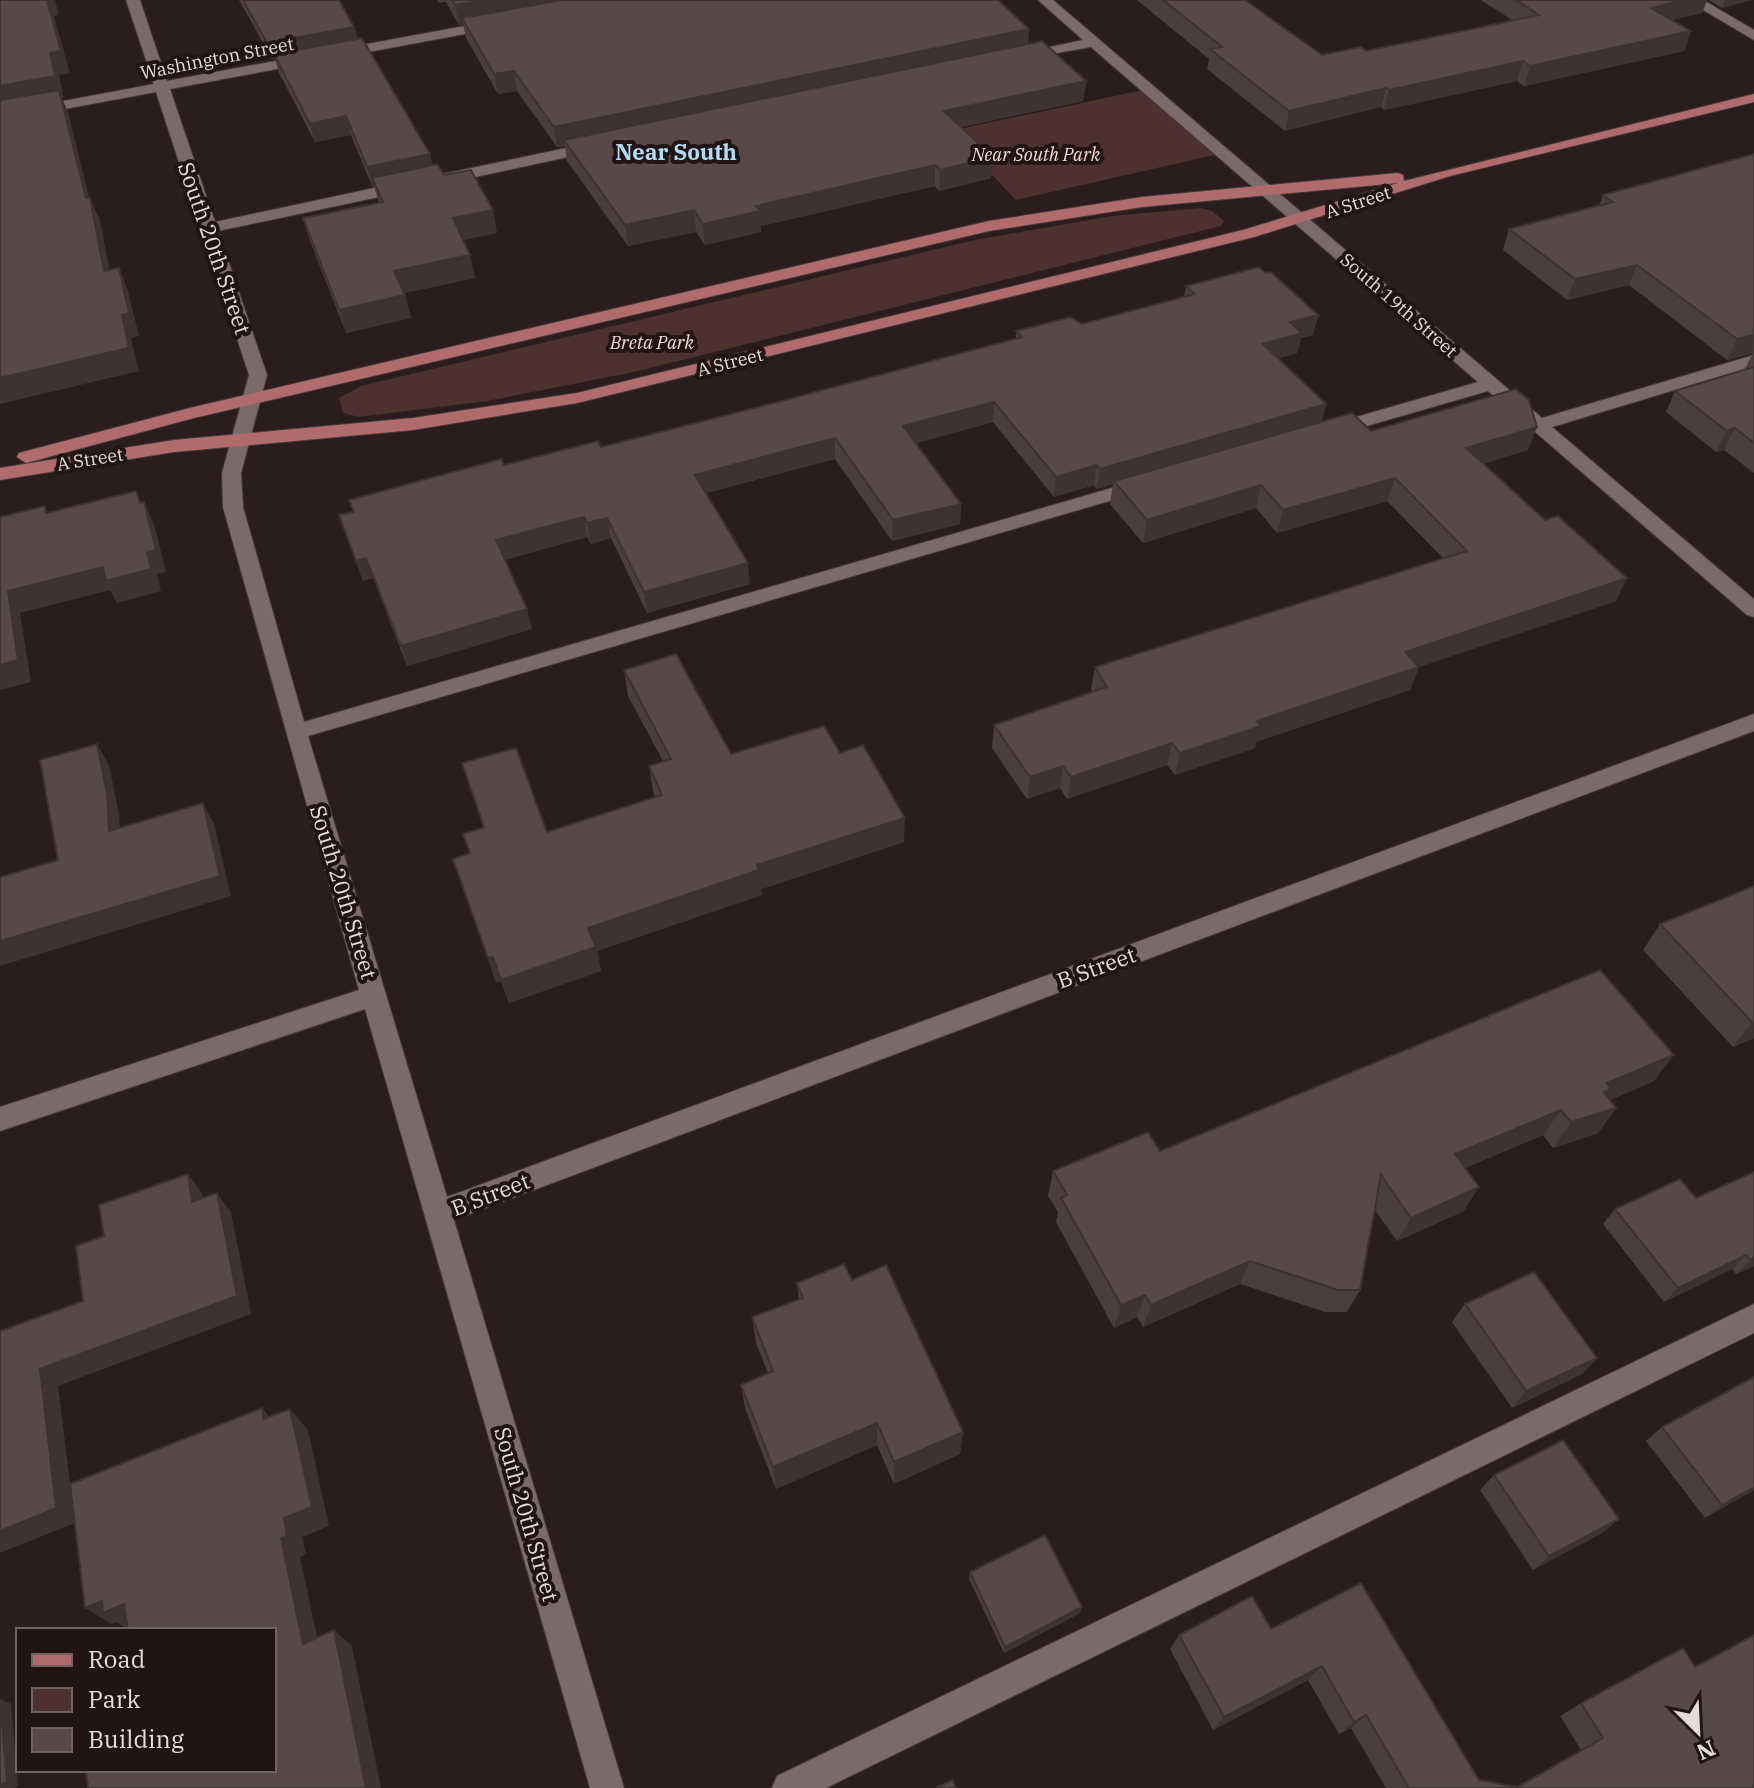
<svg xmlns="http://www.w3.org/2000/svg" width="1754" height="1788" font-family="'IBM Plex Serif',serif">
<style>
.green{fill:#4c3130}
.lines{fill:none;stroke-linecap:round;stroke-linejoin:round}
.minor-casing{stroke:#453a3a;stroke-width:2}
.major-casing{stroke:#453a3a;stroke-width:2}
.minor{fill:#7b6a69;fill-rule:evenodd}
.major{fill:#b06c6d;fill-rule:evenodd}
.wall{fill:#4c3e3d}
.shaded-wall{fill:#3e3232}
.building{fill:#584847;stroke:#3e3232;stroke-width:2}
.labels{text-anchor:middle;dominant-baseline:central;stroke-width:8;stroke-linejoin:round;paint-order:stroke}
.far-street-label{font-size:18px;fill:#e5dbda;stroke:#211413}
.far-park-label{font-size:18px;font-style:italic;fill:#f5d8d7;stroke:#211413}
.far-quarter-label{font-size:22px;font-weight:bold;fill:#aeddf6;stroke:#211413}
.street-label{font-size:22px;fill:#e5dbda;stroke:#211413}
</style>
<rect width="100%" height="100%" fill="#2b1d1d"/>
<path class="green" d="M1148,89l75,64 -207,47 -66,-69z
M1201,208l11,3 12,10 -3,5 -587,146 -147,29 -128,16 -16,-4 -4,-15 22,-12 614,-146 137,-24z"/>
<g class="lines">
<g class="minor-casing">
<path id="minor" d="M126,0h14l27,81 330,-61 7,4 -7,4 -327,61 45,133 192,-41 8,5 -8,5 -189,40 49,144 -26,98 2,34 61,215 832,-241 7,-2 10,6 -3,4 -842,247 139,461 1307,-483v17l-1300,489 170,568h-34l-225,-779 -365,122v-24l359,-117 -136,-483 -1,-34 27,-98 -93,-283 -156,29v-8l154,-29z
M1038,0h15l489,418 212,-63v11l-202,61 202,172v18l-7,-2 -259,-224 -149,43h-14l-2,-4 2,-4 153,-44 -387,-335 -74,13v-6l66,-14z
M1686,0h17l51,30v10z
M595,142l5,2v6l-157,34 -8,-5 8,-5z
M1754,1304v29l-928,455h-54l5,-12z"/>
</g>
<g class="major-casing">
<path id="major" d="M1754,94v8l-304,74 -196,61 -677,166 -164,27 -239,22 -174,28v-12l174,-28 239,-22 164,-25 666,-163 155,-47 -256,24 -153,24 -795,187 -168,45 -9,-6 2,-4 171,-45 799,-187 153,-24 256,-24 5,2 1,6z"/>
</g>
<use href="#minor" class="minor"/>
<use href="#major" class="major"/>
</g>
<path class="wall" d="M239,0h100l15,27 4,12 75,126 11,10 53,58 -34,7 12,38 -71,15 7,25 -65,15 -36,-92 -7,-23 76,-15 -5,-17h-2l-21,-51 -36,7 -36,-69 -4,-14h-3z
M437,0h561l31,29 -1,15 58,37 -3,20 -122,26 32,30 -2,21 -52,13 -4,-5 -174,40v6l-56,13 -9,-13 -68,14 -61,-85 -2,-15 -8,1 -40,-56 -19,3 -32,-56 -3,-14 -4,1 -13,-23 -8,1z
M1137,0h108l77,55 44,-4 146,-31 -31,-20h226l-5,13 -30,7 19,11 -7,20 -160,35 -7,-5 -133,29 -3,-3 -96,24 -78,-62 2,-10z
M1709,0h43l-30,8z
M1754,154v319l-30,-23 -8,2 -50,-40 9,-21 70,-22 8,-16 -26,7 -98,-75 -62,15 -64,-50 6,-21 90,-23 4,-11z
M1186,286l132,29 -5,20 -12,3 -4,15 -18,5 47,46 -4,17 49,10 157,19 -45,14 133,137 -197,66 -9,23 -154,52 -1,6 -80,27 -8,-10 -100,34 -7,-11 -33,11 -35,-51 2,-23 99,-33 -2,-3 4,-22 348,-109 -56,-57 -110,32 -21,-25 -113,35 -33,-39 3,-20 -16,5 -3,-4 -40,12 -61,-75 -77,21 45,61 -1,20 -68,17 -57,-82 -129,34 44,91 -103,29 -36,-75 -20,6 -4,-7 -83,23 28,69 -125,37 -34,-88 -10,3 -24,-66 165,-50 97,-18 173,-44 242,-64v-8l66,-7 102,-27z
M624,670l107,84 109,-1 64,89 -143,47 1,6 -165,56 4,20 -92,32 -8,-22 -5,1 -43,-123 16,-5 -6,-20 20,-7 -21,-64 85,69 108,-35 -2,-6 -4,-25 14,-5 -35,-65z
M1754,886v152l-21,9 -90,-97 17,-26z
M1654,1081l-44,19 6,8 -18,25 -45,15 -10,-13 -78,33 -1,43 -67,30 -22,-31 -15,80 -13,22h-22l-85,-28 -97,43 -6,-10 -23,11 -58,-106 2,-10 -10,-16 5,-25 107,-20z
M1754,1172v94l-18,8 -4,-5 -68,33 -61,-78 12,-15 81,-11z
M852,1280l111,152 -3,22 -66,30 -17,-39 -101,44 -31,-81 -4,-23 27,-12 -12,-30 -4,-26 47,-18 -2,-16z
M1465,1304l132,54 -15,16 -70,34 -60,-86z
M1754,1377v113l-49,28 -59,-77 16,-14z
M1494,1475l125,44 -17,14 -69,37 -53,-80z
M970,1572l110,41 -76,40 -35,-74z
M1271,1629l208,151 38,6 64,-36 -21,-34 21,-13 173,85h-368l-35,-60 -12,6 -31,-54 -95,50 -43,-81 9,-14z"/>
<path class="shaded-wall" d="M47,0h8l4,15 -5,1 16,57 -11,2 5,23h-2l6,14 24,97 -2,-11 10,22 14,74 -114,-184v-24z
M485,0h106l-129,18 1,6 -4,1 -4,-20z
M1683,0h24l-5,13 -58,14 7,-19z
M1725,0h27l-30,8z
M354,27l5,16 -85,11 1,5h-3l-5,-16z
M1029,29l-1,19 -464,92v6l-7,1 -3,-20z
M1691,31l-7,20 -160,35 6,-20z
M1523,61l-6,20 -133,29 5,-20z
M514,71l3,20 -19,3 -4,-20z
M1086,81l-3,20 -140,30 1,-20z
M1386,88l-5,19 -96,24 4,-20z
M346,116l5,19 -36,7 -5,-18z
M430,154l4,19 -62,5 2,8h-2l-5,-19z
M993,157l-2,21 -52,13 1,-21z
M935,165v21l-174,40v6l-56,13 -2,-21 53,-18z
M493,210l4,23 -39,8 -5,-23z
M694,210l2,22 -68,14 -3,-21z
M470,255l5,23 -75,16 -6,-23z
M1637,265l-8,20 -62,15 8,-21z
M119,268l9,23 11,45 -8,2 8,33 -139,33v-26l122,-63z
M405,295l6,23 -65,15 -7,-23z
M1318,315l-5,20 -12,3 -4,15 -38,11 4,-20 27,-22z
M1754,335l-1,18 -26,7 10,-21z
M994,402l-1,20 -90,25v-21z
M1326,404l-5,20 -207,57 -1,3 -16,5 3,-20z
M1537,427l-9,23 -70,21 8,-23z
M1735,428l-11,22 -8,2 11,-21z
M835,438v21l-138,36 -2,-20z
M1097,465l-3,20 -40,12 2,-20z
M1395,478l-8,23 -110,32 6,-23z
M1261,485l-5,23 -113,35 4,-23z
M144,502l10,22 12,48 -9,2 4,17 -44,12 -7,-13 -90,23 11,69 -31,8v-25l8,-74 139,-38z
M961,504l-1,20 -68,17 1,-21z
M584,517l3,20 -86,24 -5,-21z
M607,518l4,20 -20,6 -4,-21z
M366,558l7,20 -10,3 -7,-20z
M748,563l2,21 -103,29 -3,-21z
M1627,578l-11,23 -197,66 -9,23 -154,52 -1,6 -80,27 5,-22 77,-32 148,-69z
M527,609l5,20 -125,37 -6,-20z
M1172,743l-5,22 -100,34 4,-22z
M97,744l12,21 10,49 2,38 -12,-21z
M1063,766l-3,22 -33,11 3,-22z
M203,803l11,21 17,72 -231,70v-25z
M905,818l-1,24 -143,47 1,6 -165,56 4,20 -92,32 -8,-23 87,-52 169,-63z
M493,957l8,24 -5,1 -8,-24z
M1752,1022h2v16l-21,9z
M1674,1055l-20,26 -54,23 16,4 -18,25 -45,15 18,-26 36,-39z
M1561,1110l-18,25 -103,44 15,-25z
M188,1174l14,19 4,28 -14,-19z
M1479,1187l-15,24 -67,30 14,-23z
M217,1193l14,19 20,102 -193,72 17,137 -75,30v-22l40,-162z
M1746,1255l-14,14 -68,33 14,-14z
M1754,1258v8l-18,8 14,-14z
M1250,1261l-10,23 -97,43 8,-22z
M1145,1295l-8,22 -23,11 7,-23z
M1597,1358l-15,16 -70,34 14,-17z
M262,1408l18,21 -16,-10z
M290,1409l18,21 21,96 -27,11 4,17 -6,3 22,103 -19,-16 -22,-106 3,-20z
M877,1423v22l-101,44 -3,-22z
M963,1432l-3,22 -66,30v-22z
M1754,1487v3l-49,28 17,-13z
M1619,1519l-17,14 -69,37 16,-14z
M102,1601l22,3 4,25 -12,-7 -5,2 -26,-16z
M1082,1607l-2,6 -76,40 1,-6z
M334,1630l18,16 29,142h-15z
M1322,1666l-14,14 -95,50 11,-13z
M0,1699l11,5 7,82 -4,2h-14z
M1366,1715l-15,13 -12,6 15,-12z"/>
<path class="building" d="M0,0h47l14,51 -11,2 5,23 -55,10z
M243,0h96l15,27 -87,16z
M452,0h33l-30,5z
M562,0h436l31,29 -475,98 -40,-56 -20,3 -32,-56z
M1163,0h82l77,55 39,-8 5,4 173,-36 -23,-15h167l-32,8 40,23 -161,35 -7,-5 -134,29 -3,-2 -97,23 -79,-62 12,-2z
M362,38l68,116 -63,13 -21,-51 -36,8 -36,-70z
M1042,41l44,40 -142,30 49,46 -53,13 -5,-5 -179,41 4,5 -57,13 -9,-14 -69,15 -61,-85z
M59,90l27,108h4l14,73 15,-3 10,45 -7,2 7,33 -129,30v-278z
M1754,154v181l-17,4 -100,-74 -62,14 -66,-50 104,-27 -10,-7z
M437,164l7,11 27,-5 22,40 -40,8 17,37 -76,16 11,24 -66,15 -36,-92 80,-16 -11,-24z
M1259,267l6,6 6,-1 47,43 -28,7 12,11 -39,11 63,60 -226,65 -3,-4 -41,12 -62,-75 -91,24 58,78 -68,16 -58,-82 -140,37 53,88 -104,29 -37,-74 -20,5 -3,-6 -88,23 31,69 -126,37 -35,-88 -10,3 -17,-46 15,-3 -5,-12 152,-41 3,6 94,-24 3,6 173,-44 248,-66 -6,-6 54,-14 12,7 113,-30 -9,-8z
M1754,367v76l-19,-15 -8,3 -52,-40z
M1516,389l13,11 8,27 -71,21 79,72 13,-4 69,62 -222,74 14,15 -162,54 4,5 -81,27 -8,-10 -101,34 -8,-11 -33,11 -36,-52 113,-38 -12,-20 372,-116 -72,-73 -112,32 -22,-25 -114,35 -33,-39 238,-68 19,18z
M136,491l4,12 4,-1 12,48 -9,3 4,16 -45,12 -3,-14 -95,24 10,69 -18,5v-148l45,-11 1,7z
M676,654l55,100 93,-28 16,27 23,-8 42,73 -148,47 2,5 -171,58 8,19 -95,33 -8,-23 -5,1 -35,-99 17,-6 -7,-19 21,-7 -22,-64 54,-15 31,84 115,-37 -13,-29 22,-7 -47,-89z
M97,744l10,49 2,38 94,-28 17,73 -220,65v-64l58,-17 -18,-100z
M1754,886v136h-2l-92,-98z
M1600,970l74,85 -67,28 4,6 -7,3 12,16 -45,14 -10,-12 -106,44 24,33 -68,31 -30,-43 -21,115h-22l-88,-29 -99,44 -6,-10 -24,10 -60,-107 6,-3 -14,-24 95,-39 12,19z
M1754,1172v86l-4,2 -4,-5 -68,33 -63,-79 65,-30 16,19z
M188,1174l4,28 25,-9 20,103 -197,73 16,139 -56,23v-200l83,-30 -7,-55 28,-10 -5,-31z
M844,1264l8,16 34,-15 77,167 -69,30 -17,-39 -104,44 -32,-82 32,-14 -21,-54 51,-19 -6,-15z
M1534,1272l63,86 -71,33 -61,-87z
M1754,1377v110l-32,18 -60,-78z
M262,1408l2,11 26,-10 22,98 -28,11 3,18 -6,2 22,106 31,-14 32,158h-278l-2,-18h188v-140h-146l-4,-26 -21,9 -1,-12 -17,7 -15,-124z
M1563,1440l56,79 -70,37 -55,-81z
M1045,1535l37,72 -77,40 -35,-75z
M1361,1583l118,197 39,7 85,-49 -22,-35 102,-55 12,19 59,-32v153h-345l-43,-73 -12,7 -32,-56 -98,51 -45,-82 73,-39 19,33z
M0,1699l7,83 -7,3z
M953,1780l3,8h-20z"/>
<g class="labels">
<g class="far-street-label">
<text transform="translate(217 58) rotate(-11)">Washington Street</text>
<text transform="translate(1358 202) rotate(-18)">A Street</text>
<text transform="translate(1399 305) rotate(41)">South 19th Street</text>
<text transform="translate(730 362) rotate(-14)">A Street</text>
<text transform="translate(90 459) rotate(-9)">A Street</text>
</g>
<g class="far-park-label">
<text x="1036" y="154">Near South Park</text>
<text x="652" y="342">Breta Park</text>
</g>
<g class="far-quarter-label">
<text x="676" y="151">Near South</text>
</g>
<g class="street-label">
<text transform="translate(215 248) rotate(71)">South 20th Street</text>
<text transform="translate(344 892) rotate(73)">South 20th Street</text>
<text transform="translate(1096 967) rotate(-20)">B Street</text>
<text transform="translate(490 1194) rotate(-21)">B Street</text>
<text transform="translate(527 1514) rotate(74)">South 20th Street</text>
</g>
</g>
<rect x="16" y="1628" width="260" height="144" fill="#211413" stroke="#6f6463" stroke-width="2"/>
<rect x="32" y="1654" width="40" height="12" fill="#b06c6d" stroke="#6f6463" stroke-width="2"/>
<text x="88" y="1668" font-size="24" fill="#e5dbda">Road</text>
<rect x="32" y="1688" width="40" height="24" fill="#4c3130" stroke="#6f6463" stroke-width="2"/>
<text x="88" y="1708" font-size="24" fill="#e5dbda">Park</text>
<rect x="32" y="1728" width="40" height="24" fill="#584847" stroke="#6f6463" stroke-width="2"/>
<text x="88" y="1748" font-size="24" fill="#e5dbda">Building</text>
<g transform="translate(1698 1732) rotate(156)" stroke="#211413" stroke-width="6" paint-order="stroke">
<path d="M0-6L14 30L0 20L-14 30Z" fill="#e5dbda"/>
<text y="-12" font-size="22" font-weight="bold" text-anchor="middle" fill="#e5dbda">N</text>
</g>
</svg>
